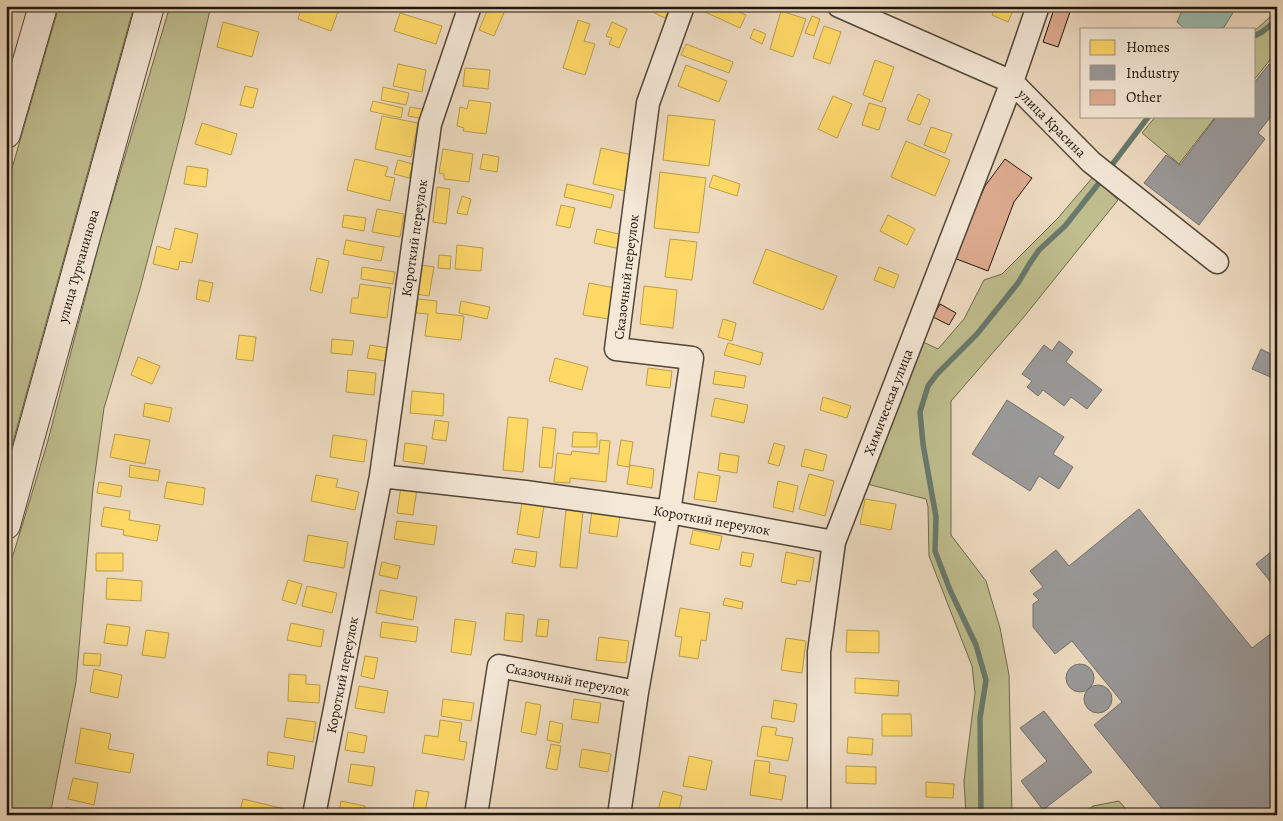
<svg xmlns="http://www.w3.org/2000/svg" width="1283" height="821" font-family="Alegreya,serif">
<style>
.green{fill:#bfbe8e;stroke:#6e6a4c}
.water{fill:#9abbaf;stroke:#68796d}
.homes{fill:#ffd966;stroke:#bb9e4b}
.industry{fill:#999;stroke:#74716e}
.lines{fill:none;stroke-linecap:round;stroke-linejoin:round}
.stream{stroke:#68796d;stroke-width:5.5}
.building{fill:#dfac90;stroke:#1d150b}
.minor-casing{stroke:#514638;stroke-width:25}
.tertiary-casing{stroke:#514638;stroke-width:30}
.minor{stroke:#f4e8d7;stroke-width:22}
.tertiary{stroke:#f4e8d7;stroke-width:28}
.labels{text-anchor:middle;stroke-width:5;stroke-linejoin:round;paint-order:stroke}
.street-label{font-size:14px;fill:#1d150b;stroke:#f4e8d7}
</style>
<rect width="100%" height="100%" fill="#eedbc1"/>
<filter id="stains"><feTurbulence type="fractalNoise" baseFrequency=".004" numOctaves="4"/><feColorMatrix values="0 0 0 0 .2 0 0 0 0 .09 0 0 0 0 .02 0 0 0 .5 -.17"/></filter>
<radialGradient id="worn" r=".72"><stop offset=".6" stop-color="#630" stop-opacity="0"/><stop offset="1" stop-color="#630" stop-opacity=".3"/></radialGradient>
<path class="green" d="M59,6H134L6,467V189Z
M170,6H211L184,120L140,289L104,408L93,488L76,682L50,815H6V578L47,444L102,233Z
M1277,11V65L1270,60L1254,80V31Z
M1156,116H1216L1179,164L1142,133Z
M1093,177L1118,200L1023,318L951,401V535L986,581L1000,628L1009,675L1012,815H966L964,781L975,693L972,666L929,556L928,507L926,499L863,483L919,340L938,349L964,319L984,280L1002,274L1058,218Z
M1119,801L1131,815H1081L1093,806Z"/>
<path class="water" d="M1184,6H1227L1234,11L1224,27L1217,29H1185L1177,22Z"/>
<path class="homes" d="M302,6H340L331,31L298,19Z
M489,6H502L506,8L494,36L479,30Z
M640,6H671L665,18Z
M708,6H732L731,9L746,15L740,28L705,12Z
M995,6H1015L1008,22L992,15Z
M781,11L806,19L793,57L770,49Z
M400,13L442,26L436,44L394,31Z
M812,16L820,19L814,36L805,33Z
M578,20L590,24L584,41L595,44L585,75L563,68Z
M223,22L259,32L252,57L217,47Z
M612,22L627,29L619,48L609,44L612,38L606,36Z
M824,26L841,32L830,64L813,58Z
M754,29L766,34L762,44L750,38Z
M686,44L733,62L729,73L681,55Z
M875,60L894,67L882,102L863,95Z
M398,64L426,70L422,92L393,86Z
M686,65L727,81L719,102L678,86Z
M465,68L490,70L488,89L463,86Z
M245,86L258,89L253,108L240,105Z
M383,87L409,93L406,105L381,100Z
M918,94L930,100L920,125L907,120Z
M833,96L852,104L837,138L818,129Z
M469,100L491,103L486,134L463,131L464,128L457,126L460,107L467,109Z
M373,101L403,108L401,118L370,111Z
M869,103L886,108L879,130L862,125Z
M410,107L427,110L425,119L408,116Z
M668,115L715,120L709,166L663,160Z
M382,116L418,123L411,157L375,149Z
M202,123L237,134L231,155L195,144Z
M931,127L952,134L945,153L924,145Z
M906,141L950,160L935,196L891,177Z
M601,148L637,156L630,192L593,184Z
M443,149L473,154L469,182L444,179V174L439,173Z
M483,154L499,157L497,172L480,169Z
M355,159L388,167L385,176L395,178L390,201L347,190Z
M398,160L413,164L409,178L394,174Z
M187,166L208,169L206,187L184,184Z
M660,172L706,178L699,233L654,228Z
M713,175L740,184L737,196L709,187Z
M567,184L614,195L611,208L564,197Z
M437,187L450,189L446,224L433,222Z
M462,196L471,199L467,215L457,213Z
M561,205L575,208L570,228L556,225Z
M377,209L404,214L400,237L372,232Z
M344,215L366,218L364,231L342,227Z
M888,215L915,229L907,245L880,231Z
M175,228L198,234L192,263L180,261L178,270L153,264L157,246L170,250Z
M597,229L623,235L620,249L594,243Z
M670,239L697,242L692,280L665,277Z
M346,240L384,247L381,261L343,254Z
M457,245L483,248L481,271L455,269Z
M766,249L837,276L823,310L753,283Z
M439,255L451,256L450,269L438,268Z
M317,258L329,261L322,293L310,290Z
M421,265L434,267L429,296L416,294Z
M362,267L395,272L393,284L361,279Z
M879,267L899,275L894,288L874,280Z
M199,280L213,283L209,302L196,299Z
M589,283L615,288L609,319L583,315Z
M360,284L391,288L387,318L350,313L352,298H358Z
M644,286L677,290L673,328L640,324Z
M418,299L437,301L436,313L464,316L461,340L425,336L428,314L416,313Z
M461,301L490,307L487,319L459,313Z
M723,319L736,323L732,341L718,337Z
M239,335L256,337L253,361L236,359Z
M332,339L354,341L352,355L331,353Z
M728,343L763,353L760,365L724,355Z
M370,345L388,348L385,361L367,358Z
M138,357L160,366L152,384L131,375Z
M555,358L588,367L582,390L549,381Z
M648,368L672,371L670,388L646,385Z
M348,370L376,373L374,395L346,392Z
M715,371L746,376L744,388L713,384Z
M412,391L444,394L443,416L410,413Z
M823,397L851,406L847,418L820,410Z
M715,398L748,405L744,423L711,416Z
M145,403L172,408L169,422L143,416Z
M508,417L528,419L523,472L503,470Z
M435,420L449,422L446,441L432,439Z
M543,427L556,429L552,468L539,467Z
M573,432L597,433V447H572Z
M115,434L150,440L145,464L110,457Z
M333,435L367,440L364,462L330,457Z
M600,440L610,441L606,482L570,478V483L554,482L557,453L571,455L572,451L599,454Z
M621,440L633,442L629,467L617,465Z
M405,443L427,446L424,464L403,461Z
M774,443L785,446L779,466L768,463Z
M805,449L827,455L823,471L801,466Z
M720,453L739,456L737,473L718,470Z
M130,465L160,470L158,481L129,477Z
M630,465L654,469L652,488L627,484Z
M698,472L720,476L716,502L694,499Z
M809,474L834,481L825,516L799,509Z
M316,475L338,479L336,487L359,492L355,510L311,501Z
M778,481L798,486L793,512L773,507Z
M99,482L122,486L120,497L97,493Z
M167,482L205,488L203,505L164,498Z
M401,486L417,489L413,515L397,513Z
M865,499L896,504L891,530L860,524Z
M522,503L544,506L539,538L517,534Z
M104,507L130,511L129,520L160,525L157,541L123,535L124,530L101,526Z
M566,510L583,512L577,568L560,567Z
M592,511L620,515L617,537L589,533Z
M397,521L437,526L434,545L394,539Z
M693,530L722,536L719,550L690,544Z
M308,535L348,542L344,568L304,561Z
M515,549L537,552L535,567L512,563Z
M742,552L754,554L751,567L740,565Z
M786,552L814,558L810,582L797,580L796,585L781,582Z
M96,553H123V571H96Z
M382,562L400,566L397,579L379,575Z
M107,578L142,581L141,601L106,599Z
M288,580L302,584L296,604L282,600Z
M307,586L337,593L332,613L302,606Z
M380,590L417,597L413,620L376,613Z
M725,598L743,602L742,609L723,605Z
M680,608L710,613L706,641L701,640L698,659L679,656L682,637L675,636Z
M506,613L524,615L522,642L504,640Z
M455,619L476,622L471,655L451,652Z
M538,619L549,620L547,637L536,636Z
M382,622L418,627L416,642L380,637Z
M291,623L324,630L321,647L287,640Z
M107,624L130,627L127,646L104,643Z
M146,630L169,633L165,658L142,655Z
M847,630L879,631V653L846,652Z
M599,637L629,641L626,663L596,660Z
M786,638L806,641L802,673L781,670Z
M84,653L101,654L100,666L83,665Z
M365,656L378,658L374,679L361,676Z
M94,669L122,675L118,698L90,692Z
M289,674L306,675V684L320,685L319,703L288,701Z
M855,678L899,681L898,696L855,693Z
M359,686L388,691L384,713L355,708Z
M443,699L474,703L471,721L441,716Z
M574,699L601,703L598,723L571,719Z
M774,700L797,704L794,722L771,718Z
M526,702L541,705L536,735L521,732Z
M882,714H911L912,736H882Z
M287,718L316,722L313,742L284,737Z
M440,720L462,723L459,741L467,742L464,760L422,753L425,735L438,737Z
M550,721L563,724L560,743L547,740Z
M762,726L777,728L775,735L793,738L788,761L757,756Z
M81,728L111,734L108,749L134,754L130,773L75,763Z
M348,732L367,736L364,753L345,750Z
M848,737L873,739L872,755L847,753Z
M551,744L561,746L557,770L546,768Z
M582,749L611,754L608,772L579,767Z
M268,752L295,756L293,769L267,765Z
M689,756L712,761L706,790L683,786Z
M755,760L770,762L769,773L786,776L782,800L750,795Z
M351,764L375,767L372,786L348,782Z
M846,766L876,767V784L846,783Z
M73,778L98,783L94,805L68,799Z
M926,782L954,784L953,798L926,797Z
M416,790L429,792L425,811L413,809Z
M663,791L682,796L678,815H657Z
M243,799L297,812V815H239Z
M341,801L365,806L363,815H350L339,812Z
M66,807L95,815H64Z"/>
<path class="industry" d="M1269,64L1277,69V109L1258,133L1265,139L1199,225L1144,183L1166,155L1180,165L1217,116H1254V83Z
M1059,341L1073,352L1066,362L1102,390L1087,409L1071,397L1064,406L1043,390L1038,396L1027,387L1032,381L1022,374L1044,345L1052,351Z
M1261,349L1277,357V380L1252,369Z
M1007,400L1064,437L1053,454L1073,467L1059,489L1039,476L1030,491L972,454Z
M1139,509L1252,648L1273,632L1277,637V810L1271,815H1167L1094,725L1122,702L1072,641L1055,654L1033,627V604L1039,600L1033,594L1043,587L1030,571L1056,550L1069,566Z
M1277,547V590L1256,564Z
M1066 678a14 14 0 1 1 28 0a14 14 0 1 1-28 0Z
M1084 699a14 14 0 1 1 28 0a14 14 0 1 1-28 0Z
M1044,711L1092,772L1043,810L1021,781L1047,761L1020,728Z"/>
<g class="lines">
<path class="stream" d="M1254,36L1262,32L1277,20
M1108,170L1149,116
M981,815L980,718L986,680L976,645L950,590L935,551L936,517L923,444L920,412L928,386L937,374L977,334L1018,283L1030,263L1039,250L1065,226L1103,178"/>
</g>
<path class="building" d="M1055,6H1072L1058,47L1043,42Z
M1005,159L1032,178L1014,202L988,271L954,258L985,186Z
M940,304L956,313L949,325L933,317Z"/>
<g class="lines">
<g class="minor-casing">
<path id="minor" d="M839,6L1012,82L1091,162L1217,262
M381,476L525,492L669,512L834,542
M314,815L381,476L430,124L470,6
M476,815L499,666L637,692
M619,815L637,692L669,512L692,358L616,349L648,103L683,6
M819,815V652L834,542L1012,82L1038,6"/>
</g>
<g class="tertiary-casing">
<path id="tertiary" d="M6,134L43,6
M6,525L150,6"/>
</g>
<use href="#minor" class="minor"/>
<use href="#tertiary" class="tertiary"/>
</g>
<g class="labels">
<g class="street-label">
<text transform="translate(1052 123) rotate(45)" y="5">улица Красина</text>
<text transform="translate(414 238) rotate(-82)" y="5">Короткий переулок</text>
<text transform="translate(78 266) rotate(-74)" y="5">улица Турчанинова</text>
<text transform="translate(626 277) rotate(-83)" y="5">Сказочный переулок</text>
<text transform="translate(888 402) rotate(-69)" y="5">Химическая улица</text>
<text transform="translate(712 520) rotate(10)" y="5">Короткий переулок</text>
<text transform="translate(342 675) rotate(-79)" y="5">Короткий переулок</text>
<text transform="translate(568 679) rotate(11)" y="5">Сказочный переулок</text>
</g>
</g>
<rect width="1283" height="821" fill="none" stroke="#eedbc1" stroke-width="25"/>
<rect x="8" y="8" width="1268" height="806" fill="none" stroke="#1d150b" stroke-width="2.5"/>
<rect x="12" y="12" width="1258" height="796" fill="none" stroke="#1d150b"/>
<rect x="1080" y="28" width="175" height="90" fill="#f4e8d7" stroke="#9e9485"/>
<rect x="1090" y="40" width="25" height="15" fill="#ffd966" stroke="#9e9485"/>
<text x="1126" y="52" font-size="15" fill="#1d150b">Homes</text>
<rect x="1090" y="65" width="25" height="15" fill="#999999" stroke="#9e9485"/>
<text x="1126" y="78" font-size="15" fill="#1d150b">Industry</text>
<rect x="1090" y="90" width="25" height="15" fill="#dfac90" stroke="#9e9485"/>
<text x="1126" y="102" font-size="15" fill="#1d150b">Other</text>
<rect width="100%" height="100%" filter="url(#stains)"/>
<rect width="100%" height="100%" fill="url(#worn)"/>
</svg>
